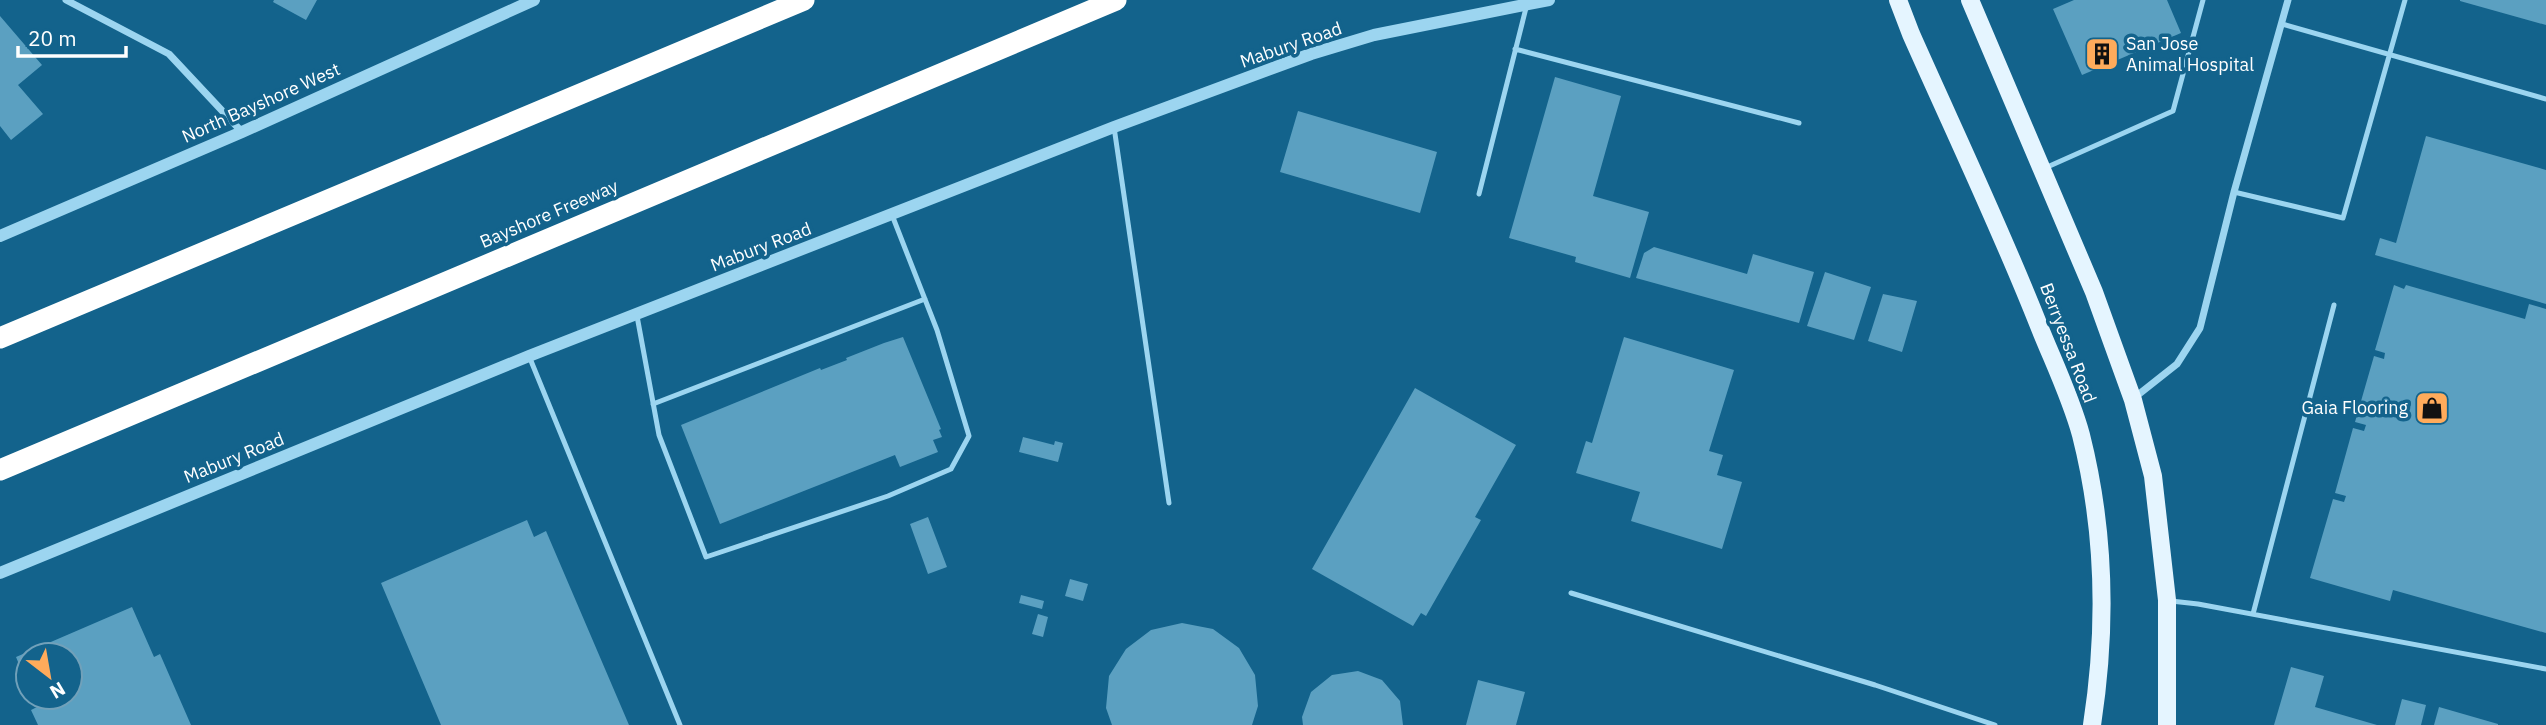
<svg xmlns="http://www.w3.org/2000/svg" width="2546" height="725" font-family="'IBM Plex Sans',sans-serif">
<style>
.building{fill:#5ba0c1}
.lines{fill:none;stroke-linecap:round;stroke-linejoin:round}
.service{stroke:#9cd5f0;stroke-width:5}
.minor{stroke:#9cd5f0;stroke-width:7}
.tertiary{stroke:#9cd5f0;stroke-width:12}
.primary{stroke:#e5f5ff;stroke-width:18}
.motorway{stroke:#fff;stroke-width:21}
.labels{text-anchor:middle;stroke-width:7;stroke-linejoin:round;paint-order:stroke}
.poi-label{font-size:18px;fill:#fff;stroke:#13638c;text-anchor:start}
.street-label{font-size:18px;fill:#fff;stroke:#13638c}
</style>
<rect width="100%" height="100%" fill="#13638c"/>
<path class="building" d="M274,0H317L306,20L273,2Z
M2074,0H2167L2181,33L2082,75L2053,9Z
M2460,0H2546V25L2460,1Z
M0,16L42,65L18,85L43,114L11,140L0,126Z
M1555,77L1621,96L1593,196L1649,212L1630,278L1575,262L1576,257L1509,238Z
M1298,111L1437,152L1420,213L1280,172Z
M2426,136L2546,170V304L2375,255L2380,238L2396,243Z
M1654,247L1747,274L1753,254L1814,272L1799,323L1636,278L1644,253Z
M1825,272L1871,287L1854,340L1807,326Z
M2394,285L2404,289L2406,285L2525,319L2529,304L2546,309V633L2393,590L2390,601L2310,578L2333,499L2344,502L2346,496L2335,493L2353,428L2364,431L2366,425L2355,422L2374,356L2384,359L2385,353L2375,350Z
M1883,294L1917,301L1902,352L1868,341Z
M903,337L941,429L939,430L942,437L933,440L938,452L900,467L895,455L720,524L681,425L820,368L821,370L847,360L846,358L884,343Z
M1624,337L1734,370L1709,451L1723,455L1717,475L1742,482L1722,549L1631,521L1640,492L1576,473L1586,441L1592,443Z
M1415,388L1516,445L1475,517L1481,520L1426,616L1421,613L1413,626L1312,569Z
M1023,437L1054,445L1055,441L1063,443L1058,462L1019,452Z
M928,517L947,567L928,574L910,524Z
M527,520L534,537L546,531L629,725H441L381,583Z
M1070,579L1088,584L1083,601L1065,596Z
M1021,595L1044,601L1042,609L1019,603Z
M132,607L154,657L160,654L191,725H38L31,710L37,707L33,697H70V655H28V686L16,657Z
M1038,614L1048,617L1043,637L1032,634Z
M1182,623L1213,629L1239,648L1255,675L1258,706L1252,725H1112L1106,708L1109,676L1126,649L1151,630Z
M2291,667L2324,676L2315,707L2377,725H2274Z
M1358,671L1382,680L1400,701L1403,725H1303L1302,717L1311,692L1332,675Z
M1478,680L1525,692L1516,725H1466Z
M2402,699L2426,705L2421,725H2395Z
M2439,707L2498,724V725H2434Z"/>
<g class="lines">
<path class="service" d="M2282,24L2546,99
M1515,49L1799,123
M1114,127L1169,503
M2045,168L2173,111L2203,0
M2234,192L2343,218L2405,0
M1479,194L1527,4
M637,316L659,435L706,557L888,496L951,469L969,436L937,330L892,215
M529,356L680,725
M653,404L925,299
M1571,593L1875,685L1995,725
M2171,601L2198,604L2546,669
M2253,614L2334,305"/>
<path class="minor" d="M66,0L169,54L242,132
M2134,398L2177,364L2200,328L2234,192L2288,0"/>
<path class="tertiary" d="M0,236L242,132L534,0
M0,573L529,356L1114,127L1311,54L1374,35L1549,0"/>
<path class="primary" d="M1898,0L1911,34C1954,131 2000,227 2039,326C2053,361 2071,398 2081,435C2105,530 2107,628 2092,725
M1970,0L2094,292L2133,400L2153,476L2167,600V725"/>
<path class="motorway" d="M0,338L804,0
M0,470L1116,0"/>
</g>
<defs>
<g id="building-square" transform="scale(1.75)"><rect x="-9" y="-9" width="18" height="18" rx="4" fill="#ffab5b" stroke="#13638c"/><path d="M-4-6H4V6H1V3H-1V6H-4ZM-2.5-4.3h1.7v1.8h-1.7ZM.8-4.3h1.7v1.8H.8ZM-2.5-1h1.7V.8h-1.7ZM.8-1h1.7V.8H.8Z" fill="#111"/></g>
<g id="shop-square" transform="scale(1.75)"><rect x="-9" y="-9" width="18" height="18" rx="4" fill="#ffab5b" stroke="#13638c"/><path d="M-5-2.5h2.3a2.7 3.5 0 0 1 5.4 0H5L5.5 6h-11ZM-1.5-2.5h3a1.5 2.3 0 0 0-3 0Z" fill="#111"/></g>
</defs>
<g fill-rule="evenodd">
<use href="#building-square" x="2102" y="54"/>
<use href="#shop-square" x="2432" y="408"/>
</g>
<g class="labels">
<g class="poi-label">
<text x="2126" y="50">San Jose<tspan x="2126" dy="21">Animal Hospital</tspan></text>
<text x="2408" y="414" text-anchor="end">Gaia Flooring</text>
</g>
<g class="street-label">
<text transform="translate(1291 45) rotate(-19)" y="6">Mabury Road</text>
<text transform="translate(261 103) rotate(-24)" y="6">North Bayshore West</text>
<text transform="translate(549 214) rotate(-23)" y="6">Bayshore Freeway</text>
<text transform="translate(761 247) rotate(-21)" y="6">Mabury Road</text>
<text transform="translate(2068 343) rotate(69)" y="6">Berryessa Road</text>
<text transform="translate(234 458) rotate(-22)" y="6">Mabury Road</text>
</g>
</g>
<g transform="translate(49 676) rotate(149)"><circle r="33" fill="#13638c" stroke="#71a1ba" stroke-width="2"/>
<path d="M0-5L12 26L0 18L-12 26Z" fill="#ffab5b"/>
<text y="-10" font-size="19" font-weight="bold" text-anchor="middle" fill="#ffffff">N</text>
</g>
<path d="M18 46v10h108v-10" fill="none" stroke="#ffffff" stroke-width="3.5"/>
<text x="28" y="46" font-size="21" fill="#ffffff" stroke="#13638c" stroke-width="5" paint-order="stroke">20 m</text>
</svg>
